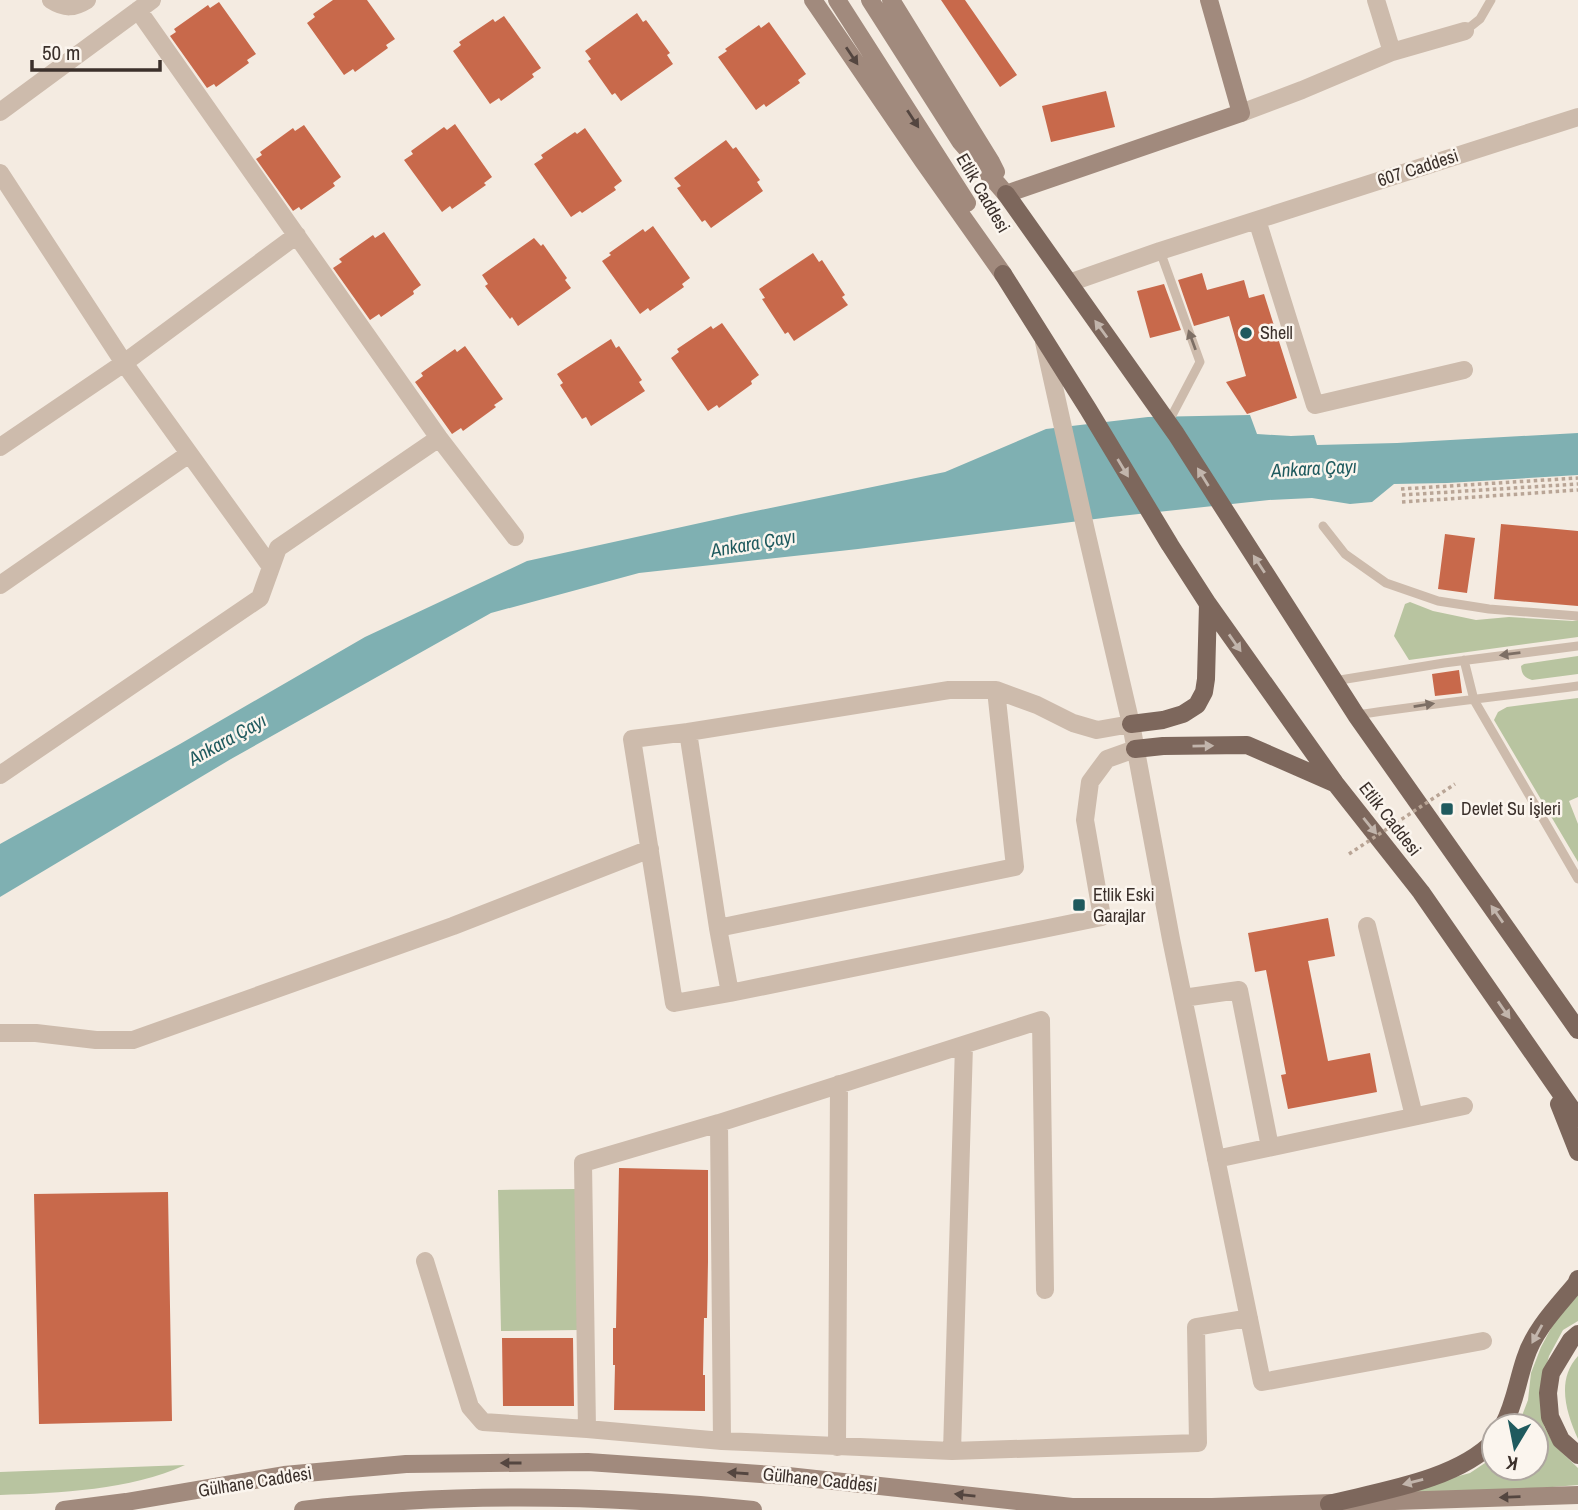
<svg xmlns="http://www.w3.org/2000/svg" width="1578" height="1510" font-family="'Archivo Narrow',sans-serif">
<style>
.green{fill:#b8c4a0}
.water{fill:#7fb0b2}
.building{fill:#c8694b}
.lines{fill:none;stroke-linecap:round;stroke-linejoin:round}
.path{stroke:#b9a596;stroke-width:3.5;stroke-dasharray:3.5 3.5;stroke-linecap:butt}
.lane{stroke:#cdbbac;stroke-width:9}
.street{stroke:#cdbbac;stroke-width:18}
.secondary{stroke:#a18a7d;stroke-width:18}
.primary{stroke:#7d675c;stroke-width:18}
.path-bridge{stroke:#b9a596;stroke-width:3.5;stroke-dasharray:3.5 3.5;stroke-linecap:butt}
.oneway{fill:#544640}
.oneway2{fill:#c2b5ac}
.oneway3{fill:#7d6f65}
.poi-dot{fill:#1f5a5e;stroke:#fbf5ee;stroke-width:2.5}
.labels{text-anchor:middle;stroke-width:5;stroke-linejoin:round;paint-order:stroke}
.street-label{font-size:18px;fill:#3b302b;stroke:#fbf5ee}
.poi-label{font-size:18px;fill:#3b302b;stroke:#fbf5ee;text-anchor:start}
.water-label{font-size:19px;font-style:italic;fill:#1f5a5e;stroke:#fbf5ee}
</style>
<rect width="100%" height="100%" fill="#f4ebe1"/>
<path class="green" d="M1410,602L1433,611L1476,620L1509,617L1573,621L1578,620V637L1409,660L1394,636L1405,604Z
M1578,656V674L1532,680C1524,677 1522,675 1521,666L1524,664Z
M1578,698V797L1569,801L1578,824V862L1494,720L1498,712L1507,707Z
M576,1189L579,1330L501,1331L498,1190Z
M1578,1292V1321L1563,1330L1549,1356L1543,1379L1541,1405L1544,1426L1554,1445L1578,1468V1485L1501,1491L1399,1492L1470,1473L1494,1457V1468H1536V1426H1518L1528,1400L1531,1373L1541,1347L1556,1319Z
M1578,1356V1439C1566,1412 1556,1380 1578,1356Z
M185,1465C130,1490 60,1493 0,1495V1472Z"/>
<path class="water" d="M1250,415L1257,434L1291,436L1314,435L1317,445L1397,443L1578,433V475L1447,483L1394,484L1372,502L1350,504L1312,498L1269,500L1111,517L858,549L639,573L491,613L231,759L0,897V844L180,744L365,637L527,561L741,514L945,472L1046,429L1148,417Z"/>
<path class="building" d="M333,0H367L395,39L386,45L388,48L355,72L353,69L344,75L307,23L315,17L313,14Z
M941,0H965L1017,75L1000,87Z
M219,2L256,54L247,60L249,63L216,87L214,84L207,88L170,36L176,32L174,29L208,5L210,8Z
M637,13L643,22L646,20L670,53L667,55L673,64L621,101L615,93L612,95L588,61L591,59L585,51Z
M504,16L541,68L532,74L534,77L501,101L499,98L490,104L453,51L461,45L459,42L493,19L495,22Z
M769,22L806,74L798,80L800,83L766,107L764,104L756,110L718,57L727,51L725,49L759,25L761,28Z
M1106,91L1115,127L1051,142L1042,106Z
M455,124L492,177L484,183L486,185L452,209L450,206L442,212L404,160L413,154L411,151L444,127L447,130Z
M304,125L341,177L333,183L335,186L301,210L299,207L293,211L256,159L262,155L260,152L293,128L295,131Z
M585,128L622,181L614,187L616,190L582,213L580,211L571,217L534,164L543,158L541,155L575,132L577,134Z
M726,140L733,149L736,147L760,180L757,182L763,191L711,228L705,220L702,222L677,188L681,186L674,178Z
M653,226L690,278L682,284L684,287L650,311L648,308L640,314L602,261L611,255L609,253L643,229L645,232Z
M384,232L421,285L413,291L414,294L381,317L379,314L370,320L333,268L342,262L339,259L373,235L375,238Z
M534,238L541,246L543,244L567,278L565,280L571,288L518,326L512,317L510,319L485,286L488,284L482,275Z
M813,253L819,262L822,260L845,295L842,297L848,305L794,341L788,332L785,334L762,299L765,298L759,289Z
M1202,273L1207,290L1244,280L1249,298L1264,294L1297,398L1247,414L1226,382L1246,376L1229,316L1194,326L1178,280Z
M1164,284L1181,330L1150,338L1137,291Z
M722,323L759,375L751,381L752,384L719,408L717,405L708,411L671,358L679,352L677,349L711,326L713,329Z
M611,339L616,348L619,346L642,380L639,382L645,391L591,426L586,417L582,419L560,385L563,383L557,374Z
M465,346L503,399L494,405L496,407L463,431L461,428L452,434L415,382L423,376L421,373L455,349L457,352Z
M1501,524L1578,531V606L1494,599Z
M1445,534L1475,538L1467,593L1438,589Z
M1459,670L1462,693L1435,696L1432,674Z
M1328,918L1335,956L1308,961L1328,1061L1370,1053L1377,1092L1288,1109L1281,1075L1286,1074L1266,970L1255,972L1248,933Z
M619,1168L708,1170V1262L707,1318H704L703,1375H705V1411L614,1410L615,1365H613V1328H616Z
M168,1192L172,1421L39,1424L34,1194Z
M502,1338H573L574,1406H503Z"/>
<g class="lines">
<path class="path" d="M1401,489L1578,478
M1402,495L1578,484
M1402,502L1578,490"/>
<path class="lane" d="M1465,31L1480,19L1491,0
M1160,251L1200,362L1168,423
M1323,526L1345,554L1386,583L1438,601L1489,609L1578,616
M1464,660L1474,700L1578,879
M1334,681L1444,663L1578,646
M1356,715C1430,704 1504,696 1578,686"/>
<path class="street" d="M51,0C65,9 74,8 87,0
M1376,0L1392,52
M138,10L439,438L515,537
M0,112L152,0
M1241,113L1302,90L1392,52L1465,31
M0,173L124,363L271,567
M1257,220L1315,405L1464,370
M1069,283L1160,251L1578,117
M1044,342L1086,531L1131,724L1171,939L1262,1382L1483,1341
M0,447L124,363L297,235
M0,585L189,454
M688,732L632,739L674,1003L730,993L1102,917L1085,820L1090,782L1107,759L1135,749
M0,775L260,598L278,548L439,438
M1367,926L1414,1116
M718,928L1015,867L996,690
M730,993L718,928L688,732L949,690H996L1037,705L1073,723L1097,730L1131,724
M1183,998L1239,990L1270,1147
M0,1033H36L96,1040H133L453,926L650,849
M719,1123L722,1441
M1216,1159L1464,1106
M425,1261L470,1407L483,1422L587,1429L722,1441L952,1451L1198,1443L1196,1327L1249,1318
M587,1429L583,1163L719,1123L1041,1020L1045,1290
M837,1447L839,1084
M952,1451L964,1045"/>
<path class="secondary" d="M813,0L923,161L1003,274
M837,0L967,203
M870,0L960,141L1006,194
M891,0L991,162L996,172
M1006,194L1241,113L1209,0
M64,1510L126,1502L284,1475L406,1464L588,1462L788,1476L1072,1507H1212L1578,1495
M303,1510C336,1505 369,1504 403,1501C519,1494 637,1498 753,1510"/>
<path class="primary" d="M1006,194L1176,434L1356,715L1578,1030
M1003,274L1088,409L1170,545L1208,604L1335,783L1421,892L1578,1118
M1131,724L1163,720L1183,714L1197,705L1204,692L1206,679L1208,604
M1135,749L1163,746L1247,745L1334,783
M1559,1104L1578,1152
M1578,1334L1571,1340L1551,1373L1548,1393L1550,1417L1561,1440L1578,1455
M1503,1426C1515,1403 1517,1383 1525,1359C1534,1330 1557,1307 1576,1284L1578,1279
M1329,1504C1380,1491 1457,1480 1494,1441"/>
<path class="path-bridge" d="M1349,854L1455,784"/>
</g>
<defs><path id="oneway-solid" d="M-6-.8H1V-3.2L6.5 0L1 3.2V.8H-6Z" transform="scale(1.75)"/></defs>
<g class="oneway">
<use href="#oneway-solid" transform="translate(852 56) rotate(56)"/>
<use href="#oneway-solid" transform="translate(913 119) rotate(57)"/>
<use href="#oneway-solid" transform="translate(511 1463) rotate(180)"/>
<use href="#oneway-solid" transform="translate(738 1473) rotate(-176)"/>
<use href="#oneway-solid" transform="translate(965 1495) rotate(-174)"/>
<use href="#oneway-solid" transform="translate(1510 1497) rotate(178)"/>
</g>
<g class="oneway2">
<use href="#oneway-solid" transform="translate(1101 329) rotate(-126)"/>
<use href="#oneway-solid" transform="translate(1123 468) rotate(59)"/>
<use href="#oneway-solid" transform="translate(1203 477) rotate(-122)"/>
<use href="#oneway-solid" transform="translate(1259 564) rotate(-123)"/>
<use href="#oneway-solid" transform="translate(1235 643) rotate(55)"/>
<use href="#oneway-solid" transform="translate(1203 746) rotate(-1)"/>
<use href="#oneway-solid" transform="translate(1370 826) rotate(51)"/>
<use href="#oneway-solid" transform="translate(1497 914) rotate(-125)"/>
<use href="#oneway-solid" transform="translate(1504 1010) rotate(55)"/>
<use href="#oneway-solid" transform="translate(1537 1334) rotate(119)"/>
<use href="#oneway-solid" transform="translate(1413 1482) rotate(166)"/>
</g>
<g class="oneway3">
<use href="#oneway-solid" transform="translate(1192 340) rotate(-110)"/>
<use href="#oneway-solid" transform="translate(1510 654) rotate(173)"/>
<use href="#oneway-solid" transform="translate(1424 705) rotate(-9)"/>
</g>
<g class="poi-dot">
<circle cx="1246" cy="333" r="7"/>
<rect x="1440" y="802" width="14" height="14" rx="3.5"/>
<rect x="1072" y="898" width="14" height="14" rx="3.5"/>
</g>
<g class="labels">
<g class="street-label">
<text transform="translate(1418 168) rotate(-18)" y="6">607 Caddesi</text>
<text transform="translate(983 193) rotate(60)" y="6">Etlik Caddesi</text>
<text transform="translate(1390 819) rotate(52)" y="6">Etlik Caddesi</text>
<text transform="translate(820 1480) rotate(6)" y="6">Gülhane Caddesi</text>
<text transform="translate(255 1482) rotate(-9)" y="6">Gülhane Caddesi</text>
</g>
<g class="poi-label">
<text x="1260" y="339">Shell</text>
<text x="1461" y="815">Devlet Su İşleri</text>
<text x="1093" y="901">Etlik Eski<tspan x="1093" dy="21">Garajlar</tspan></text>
</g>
<g class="water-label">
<text transform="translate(1314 468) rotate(-3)" y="7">Ankara Çayı</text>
<text transform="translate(753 543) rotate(-10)" y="7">Ankara Çayı</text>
<text transform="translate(227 739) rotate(-29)" y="7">Ankara Çayı</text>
</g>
</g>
<g transform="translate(1515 1447) rotate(190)"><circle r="33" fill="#fbf5ee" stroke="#aea6a0" stroke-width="2"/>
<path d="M0-5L12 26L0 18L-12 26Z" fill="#1f5a5e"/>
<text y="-10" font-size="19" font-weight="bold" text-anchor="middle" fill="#3b302b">K</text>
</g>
<path d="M32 60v10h128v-10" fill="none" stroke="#3b302b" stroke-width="3.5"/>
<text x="42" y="60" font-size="21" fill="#3b302b" stroke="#fbf5ee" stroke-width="5" paint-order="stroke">50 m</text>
</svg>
